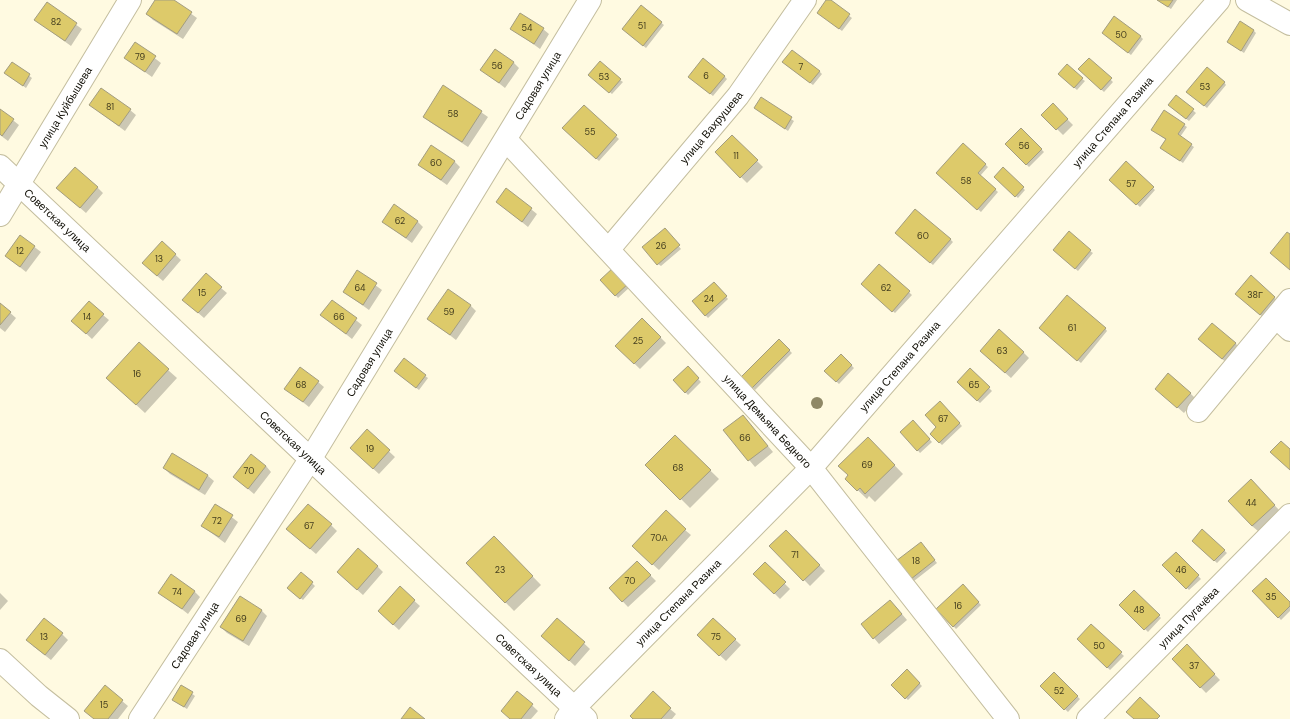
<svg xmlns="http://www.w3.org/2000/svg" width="1290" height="719" font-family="'DM Sans',sans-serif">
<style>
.shadow{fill:#0003}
.building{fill:#ddca6a;stroke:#a39d80}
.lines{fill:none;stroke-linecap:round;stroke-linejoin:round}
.minor-casing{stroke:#c4be9f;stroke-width:24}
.minor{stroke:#fff;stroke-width:22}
.tree{fill:#8f8866}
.labels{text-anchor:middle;stroke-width:3;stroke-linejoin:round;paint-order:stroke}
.number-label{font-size:9px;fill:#423c1e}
.street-label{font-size:11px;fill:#0f0d04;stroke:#fff}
</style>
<rect width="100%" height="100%" fill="#fffae1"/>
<path class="shadow" d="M156,0H172L197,18L183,39L153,20L147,14Z
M827,0L852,18L842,31L821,15Z
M1157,0H1177L1171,9Z
M47,4L82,29L71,46L35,20Z
M641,7L664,25L646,48L626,32Z
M511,28L543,29L549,34L540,49Z
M1254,31L1256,33L1244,53L1228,42Z
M1103,33L1140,36L1143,39L1131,55Z
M135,43L161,63L152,77L125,58Z
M1089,59L1113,82L1104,92L1080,69Z
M513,62L519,68L505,88L482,70Z
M12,63L32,78L26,88L5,73Z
M786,65L819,71L822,74L813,85Z
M724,76L727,79L713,96L692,79Z
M592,77L620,80L623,82L612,94Z
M1062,77L1082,79L1085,81L1077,90Z
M1224,82L1226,85L1207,108L1190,94Z
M444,86L488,117L468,147L430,122L424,117Z
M1176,96L1196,113L1189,121L1172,108Z
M761,99L794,121L788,131L755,108Z
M90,105L130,110L136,115L125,131Z
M1053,105L1073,125L1063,135L1043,115Z
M584,106L619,139L599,161L563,128Z
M0,110L19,125L8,141L0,135Z
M1184,125L1187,127L1180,137L1194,147L1183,163L1164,150L1166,140L1155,132Z
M1021,129L1044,152L1029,167L1006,144Z
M732,136L763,167L747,183L716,152Z
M963,144L988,167L980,176L998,192L981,212L940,175Z
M454,161L460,167L447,185L419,165Z
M1126,163L1155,190L1140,207L1110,180Z
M1003,169L1025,190L1018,198L995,177Z
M97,187L103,193L86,213L63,193Z
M506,189L537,214L528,227L497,202Z
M417,221L423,227L412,243L383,222Z
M667,232L681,249L661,266L658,264Z
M20,236L41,252L26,272L6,256Z
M899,236L950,239L953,242L933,265Z
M162,242L181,260L163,281L149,269Z
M1090,251L1093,253L1078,271L1057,252Z
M880,265L912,295L895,313L863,284Z
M357,272L382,290L369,310L344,292Z
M1251,277L1280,303L1266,320L1242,299Z
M602,280L631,286L618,298Z
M714,283L728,299L708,318L693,302Z
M221,288L227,293L204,318L189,305Z
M332,301L362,325L352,339L322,315Z
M0,304L16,318L5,332L0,328Z
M470,305L476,311L456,340L429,319Z
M103,315L109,320L92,339L78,326Z
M642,319L666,343L640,369L616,346Z
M1105,328L1107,331L1081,363L1043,331Z
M779,340L792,353L755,390L742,377Z
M1235,343L1241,349L1228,364L1205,345Z
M1023,352L1029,358L1011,378L987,357Z
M841,355L854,368L839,384L825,371Z
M688,368L701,382L688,395L674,380Z
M970,369L992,391L980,403L958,382Z
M168,370L177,378L145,413L107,378Z
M398,374L425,376L428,378L419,390Z
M318,382L324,387L309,407L285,388Z
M1190,393L1196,399L1184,413L1162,394Z
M940,403L962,426L942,445L931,434L938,427Z
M748,422L773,452L755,467L725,431Z
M913,422L932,442L920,453L902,432Z
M367,431L395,457L379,474L357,454Z
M675,436L719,479L690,508L647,465Z
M868,438L903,474L875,502L869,496L867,499L846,479Z
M172,454L208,476L214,481L205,495L170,474L164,468Z
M266,466L271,472L254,494L234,477Z
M1256,486L1280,511L1258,531L1252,526Z
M216,505L238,522L225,543L202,526Z
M331,525L337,531L316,554L293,534Z
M685,530L691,535L659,570L639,552Z
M1202,530L1227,553L1217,563L1193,541Z
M786,531L825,571L810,586L771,546Z
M494,537L541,585L514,611L467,563Z
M923,546L937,563L914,581L898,562Z
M1176,553L1201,579L1189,590L1164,565Z
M637,562L656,581L628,607L610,588Z
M765,564L790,589L780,599L755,574Z
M377,566L383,572L363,595L344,578Z
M301,573L315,586L303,600L291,591Z
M963,586L981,605L956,629L938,609Z
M400,588L420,606L399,630L385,617Z
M194,591L200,597L188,614L160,592Z
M1134,591L1161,618L1148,632L1121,605Z
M1254,591L1290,604V611L1281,620Z
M0,593L8,601L0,610Z
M240,597L262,611L267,616L249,646L227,633L221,627Z
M896,607L907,620L879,644L874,638Z
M558,619L590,649L575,666L548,641Z
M713,619L741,645L726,661L698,635Z
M1091,625L1124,656L1110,670L1078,639Z
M62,634L68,640L51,660L33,646Z
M1187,646L1220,680L1206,693L1173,659Z
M907,671L922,686L908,700L893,685Z
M1054,674L1080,699L1068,712L1041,686Z
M182,686L195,696L187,709L176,702Z
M518,692L538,711L531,719H511Z
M122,701L128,706L118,719H94Z
M670,709L676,714L672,719H635Z"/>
<path class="building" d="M155,0H174L192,12L177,34L146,14Z
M826,0H831L850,14L839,29L817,13Z
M1157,0H1173L1168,7Z
M47,2L77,23L65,41L34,20Z
M641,5L662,22L643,46L622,29Z
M520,13L544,28L534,44L510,29Z
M1114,16L1141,36L1128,53L1102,33Z
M1240,21L1254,30L1241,51L1227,42Z
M135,42L156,56L145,72L124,58Z
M495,49L514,62L499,83L480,70Z
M792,50L820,71L810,83L782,62Z
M703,58L725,76L710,94L688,77Z
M1089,58L1112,78L1101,90L1078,69Z
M600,61L621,79L609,93L588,75Z
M12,62L30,74L23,86L4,73Z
M1067,64L1083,78L1074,88L1058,74Z
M1207,67L1225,82L1204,106L1186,92Z
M443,85L482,111L462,142L423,117Z
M101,88L131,109L119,126L89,105Z
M1176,95L1194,109L1186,119L1168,105Z
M761,97L792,117L785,129L754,108Z
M1053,103L1068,119L1056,130L1041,115Z
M584,105L617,135L596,159L562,128Z
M0,109L14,119L2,136L0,134Z
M1164,110L1185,124L1178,134L1192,144L1180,161L1160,148L1166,139L1151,130Z
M1021,128L1042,149L1026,165L1005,144Z
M732,135L758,160L740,178L715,152Z
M963,143L986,164L978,173L996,189L977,210L936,173Z
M431,145L455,161L441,180L418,165Z
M1126,161L1154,187L1136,205L1109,180Z
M75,167L98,187L80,208L56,188Z
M1003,167L1024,187L1015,197L994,177Z
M506,188L532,208L522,222L496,202Z
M394,204L418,221L406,238L382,222Z
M915,209L951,239L930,263L895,233Z
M665,228L680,245L657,265L642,247Z
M1069,231L1091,250L1075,269L1053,250Z
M1287,232L1290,234V270L1270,253Z
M20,235L35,246L20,267L5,256Z
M162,241L176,254L157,276L142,263Z
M879,264L910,291L892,312L861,284Z
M614,267L629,283L615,296L600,280Z
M357,270L377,283L363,305L343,292Z
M206,273L222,287L198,313L182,300Z
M1251,275L1275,297L1260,315L1235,294Z
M714,282L727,296L705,316L692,301Z
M448,289L471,305L450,335L427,319Z
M1067,295L1106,328L1077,361L1039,328Z
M332,300L357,318L346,334L320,315Z
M89,301L104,314L86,334L71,321Z
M0,303L11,312L0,325Z
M642,318L661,337L634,364L615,346Z
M1212,323L1236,343L1222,359L1198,339Z
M999,329L1024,352L1005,373L980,351Z
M779,339L790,350L752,388L741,377Z
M139,342L169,369L136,405L106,378Z
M841,354L852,365L836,382L824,371Z
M404,358L426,375L416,388L394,371Z
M688,366L699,378L685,393L673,380Z
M300,367L319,381L303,402L284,389Z
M970,368L990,387L977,401L957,382Z
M1168,373L1191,393L1177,408L1155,389Z
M940,401L960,423L939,443L930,434L936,427L925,415Z
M743,415L768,446L748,461L723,430Z
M913,420L930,439L917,451L900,432Z
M367,429L390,450L373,469L350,448Z
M675,435L711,470L680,500L645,465Z
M868,437L895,465L865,494L860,488L857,491L845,479L848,475L838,466Z
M1281,441L1290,449V470L1270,452Z
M172,453L208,475L199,490L163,468Z
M251,454L266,466L248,489L233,477Z
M1251,479L1275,505L1252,526L1228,501Z
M215,504L233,515L219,537L201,526Z
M308,504L332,524L310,549L286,529Z
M666,510L686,529L652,565L632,546Z
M1202,529L1225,550L1214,561L1192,541Z
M786,530L820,565L803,581L769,546Z
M494,536L533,576L505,603L466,563Z
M921,542L935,560L911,579L896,561Z
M358,548L378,566L357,590L337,572Z
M1176,552L1199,575L1186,589L1162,565Z
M637,561L651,575L622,602L609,588Z
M765,562L786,582L774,594L753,574Z
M301,572L313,582L300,599L287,588Z
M171,574L195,591L182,609L158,593Z
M1266,578L1290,602V606L1278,618L1252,591Z
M963,584L979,602L953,627L936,609Z
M400,586L415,600L393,625L378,611Z
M1134,590L1160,615L1144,630L1119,605Z
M240,596L262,610L243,641L220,627Z
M890,600L902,614L873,639L861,624Z
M44,618L63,633L45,655L26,640Z
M557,618L585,642L569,661L541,636Z
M713,618L736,639L719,656L697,635Z
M1091,624L1122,652L1107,668L1077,639Z
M1187,644L1215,674L1200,688L1172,659Z
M907,669L920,683L905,699L891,685Z
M1054,672L1078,696L1064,710L1040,686Z
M105,685L123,700L108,719H94L84,711Z
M181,685L193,692L184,707L172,700Z
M517,691L533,704L521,719H510L501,711Z
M653,691L671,708L661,719H633L630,716Z
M1140,697L1160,716L1157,719H1134L1126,712Z
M410,707L425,719H401Z"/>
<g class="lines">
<g class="minor-casing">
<g id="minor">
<path d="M1247,0L1290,24"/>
<path id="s1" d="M506,140L811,468L1008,719"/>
<path id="s2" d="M0,166L586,719"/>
<path id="s3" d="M0,215L130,0"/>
<path id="s4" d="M609,249L738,96L805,0"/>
<path d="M1277,318L1290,330"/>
<path d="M1198,411L1290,300"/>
<path d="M0,660L39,696L68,719"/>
<path id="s5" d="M140,719L311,458L590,0"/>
<path id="s6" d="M566,719L574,708L811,468L1219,0"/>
<path id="s7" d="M1088,719L1290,515"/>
</g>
</g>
<use href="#minor" class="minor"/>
</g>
<circle class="tree" cx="817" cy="403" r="6"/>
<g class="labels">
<g class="number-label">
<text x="56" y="25">82</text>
<text x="642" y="29">51</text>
<text x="527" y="31">54</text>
<text x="1121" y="38">50</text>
<text x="140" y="60">79</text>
<text x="497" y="69">56</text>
<text x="801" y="70">7</text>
<text x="706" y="79">6</text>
<text x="604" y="80">53</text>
<text x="1205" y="90">53</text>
<text x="110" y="110">81</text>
<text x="453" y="117">58</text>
<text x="590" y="135">55</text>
<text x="1024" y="149">56</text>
<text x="736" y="159">11</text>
<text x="436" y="166">60</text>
<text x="966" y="184">58</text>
<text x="1131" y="187">57</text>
<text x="400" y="224">62</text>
<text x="923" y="239">60</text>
<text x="661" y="249">26</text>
<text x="20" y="254">12</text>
<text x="159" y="262">13</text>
<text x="360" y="291">64</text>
<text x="886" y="291">62</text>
<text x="202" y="296">15</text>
<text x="1255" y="298">38Г</text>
<text x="709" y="302">24</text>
<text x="449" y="315">59</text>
<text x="87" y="320">14</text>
<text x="339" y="320">66</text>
<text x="1072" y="331">61</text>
<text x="638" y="344">25</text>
<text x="1002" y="354">63</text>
<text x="137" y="377">16</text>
<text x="301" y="388">68</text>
<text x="974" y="388">65</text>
<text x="943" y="422">67</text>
<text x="745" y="441">66</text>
<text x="370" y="452">19</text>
<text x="867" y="468">69</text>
<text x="678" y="471">68</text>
<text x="249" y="474">70</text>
<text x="1251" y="506">44</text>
<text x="217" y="524">72</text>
<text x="309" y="529">67</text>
<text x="659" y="541">70А</text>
<text x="795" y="558">71</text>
<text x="916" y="564">18</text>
<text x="500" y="573">23</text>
<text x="1181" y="573">46</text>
<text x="630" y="584">70</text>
<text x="177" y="595">74</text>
<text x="1271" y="600">35</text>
<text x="958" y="609">16</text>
<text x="1139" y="613">48</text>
<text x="241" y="622">69</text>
<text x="44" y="640">13</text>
<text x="716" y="640">75</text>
<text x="1099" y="649">50</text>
<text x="1194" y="669">37</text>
<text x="1059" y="694">52</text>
<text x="104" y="708">15</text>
</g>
<g class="street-label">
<text dy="4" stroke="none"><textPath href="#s5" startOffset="748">Садовая улица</textPath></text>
<text dy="4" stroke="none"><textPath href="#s3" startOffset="126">улица Куйбышева</textPath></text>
<text dy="4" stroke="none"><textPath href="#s6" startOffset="810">улица Степана Разина</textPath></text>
<text dy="4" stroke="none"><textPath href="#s4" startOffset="159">улица Вахрушева</textPath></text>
<text dy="4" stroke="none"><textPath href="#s2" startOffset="79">Советская улица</textPath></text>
<text dy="4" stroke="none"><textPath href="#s5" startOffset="424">Садовая улица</textPath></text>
<text dy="4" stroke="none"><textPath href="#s6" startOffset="486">улица Степана Разина</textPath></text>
<text dy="4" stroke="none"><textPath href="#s1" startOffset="384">улица Демьяна Бедного</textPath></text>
<text dy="4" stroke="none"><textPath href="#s2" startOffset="403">Советская улица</textPath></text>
<text dy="4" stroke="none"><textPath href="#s6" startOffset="162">улица Степана Разина</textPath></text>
<text dy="4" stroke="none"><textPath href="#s7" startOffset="143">улица Пугачёва</textPath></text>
<text dy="4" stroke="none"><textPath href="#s5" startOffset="100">Садовая улица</textPath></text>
<text dy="4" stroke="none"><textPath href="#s2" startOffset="727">Советская улица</textPath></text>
</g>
</g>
</svg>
